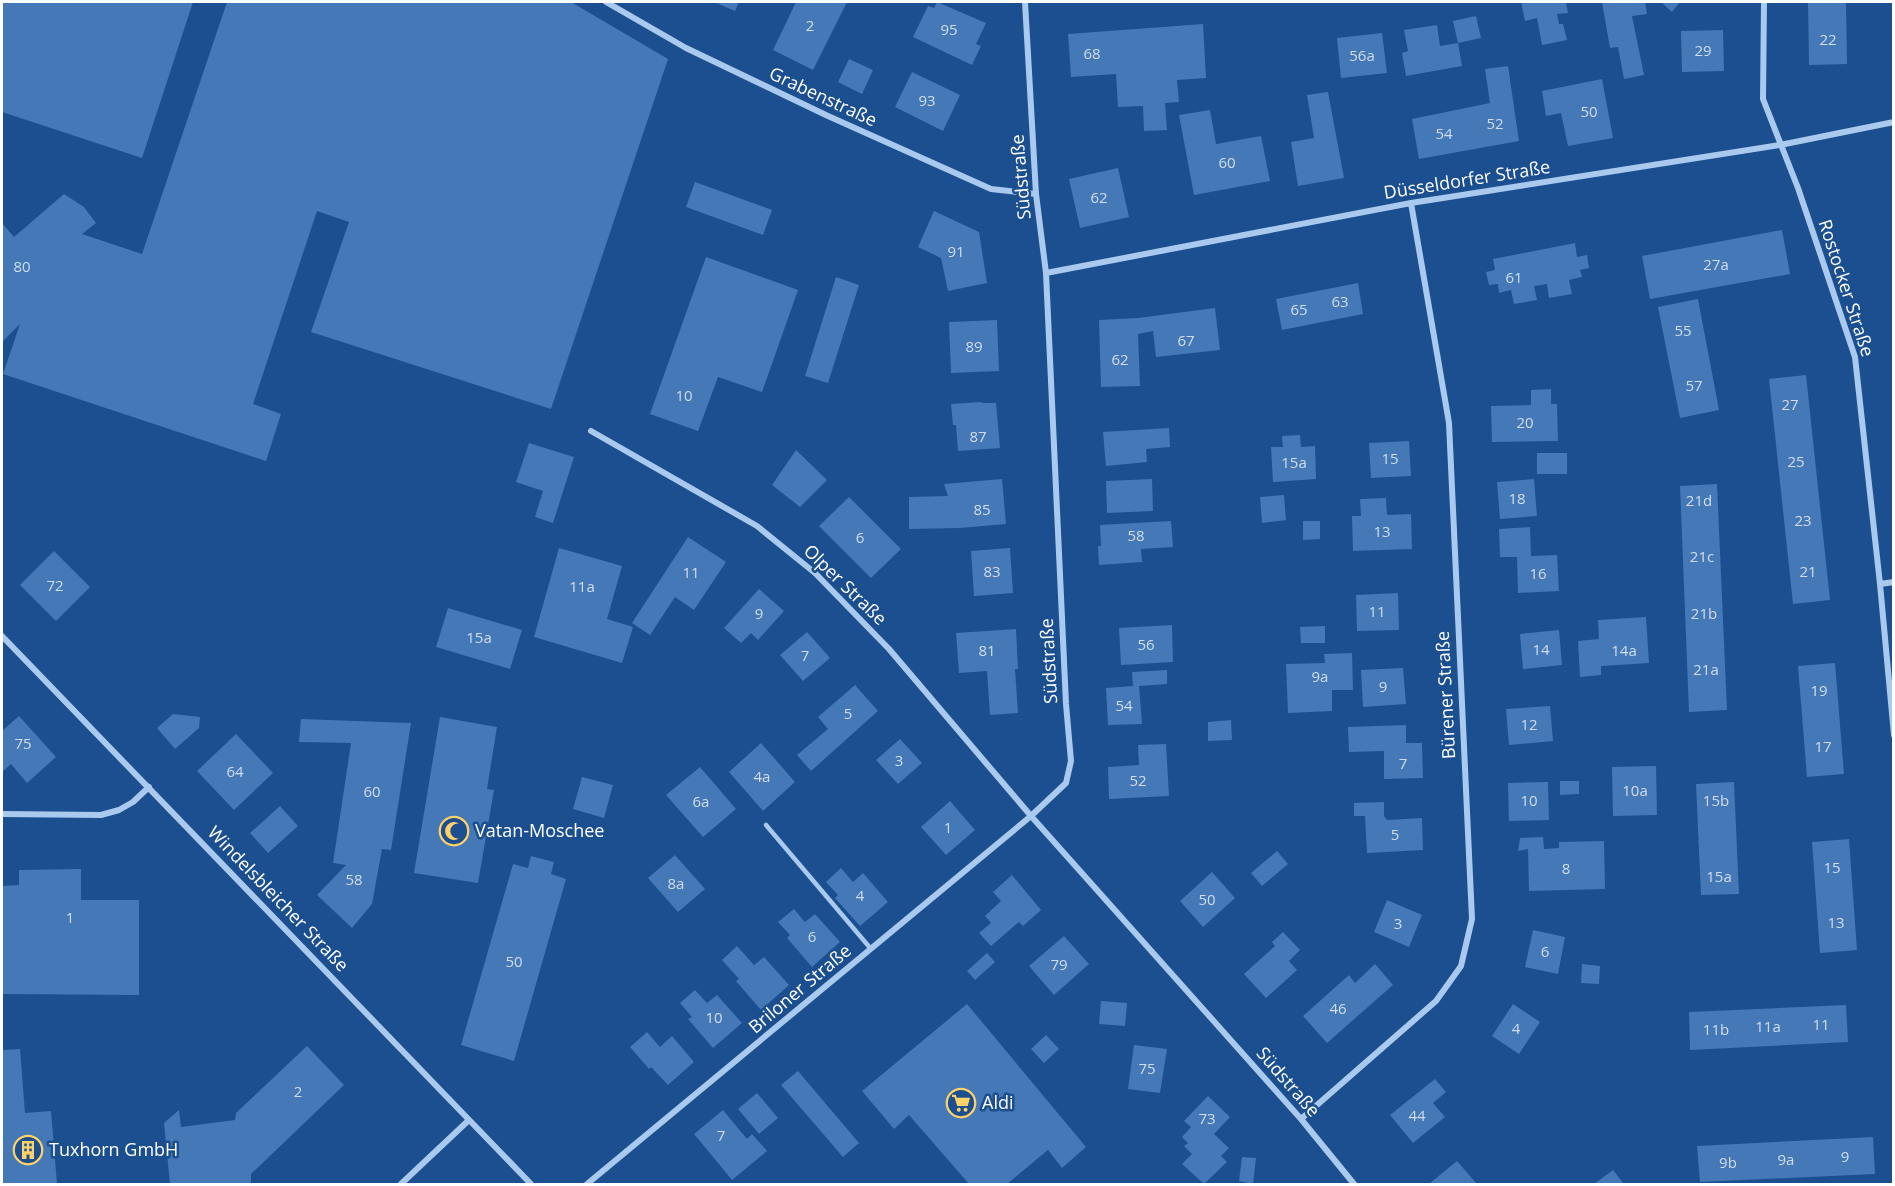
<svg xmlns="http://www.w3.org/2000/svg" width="1895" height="1186" font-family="'Open Sans',sans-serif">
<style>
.building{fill:#4478b7}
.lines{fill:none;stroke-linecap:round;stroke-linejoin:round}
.lane{stroke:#a9c9ee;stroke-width:4.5}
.street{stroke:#a9c9ee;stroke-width:6}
.labels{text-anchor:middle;stroke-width:5;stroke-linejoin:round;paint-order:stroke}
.number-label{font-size:15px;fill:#d0dded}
.street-label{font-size:18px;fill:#fff;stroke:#1b4f8f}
.poi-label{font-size:18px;fill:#fff;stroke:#1b4f8f;text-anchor:start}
</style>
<rect width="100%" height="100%" fill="#1b4f8f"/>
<path class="building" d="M2,2H193L142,158L2,112Z
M227,2H571L668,59L551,409L311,332L349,222L317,211L253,404L281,414L266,461L3,374L20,324L2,342V223L14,237L64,194L84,207L96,223L82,234L142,254Z
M714,2H739L735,11Z
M796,2H847L813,70L773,50Z
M937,2L986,23L976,44L981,46L972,65L913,37L928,6L934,8Z
M1521,2H1566L1568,13L1557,14L1559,24H1563L1567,40L1542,45L1537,18L1525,21Z
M1602,2H1645L1647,14L1632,16L1644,75L1624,79L1618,47L1610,48Z
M1663,2H1680L1672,12L1662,3Z
M1808,2H1846L1847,64L1809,65Z
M1476,16L1481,38L1458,43L1453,21Z
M1203,24L1206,78L1177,80L1179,102L1165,103L1167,130L1144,131L1143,106L1118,107L1116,74L1071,77L1068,34Z
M1437,25L1440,46L1458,43L1462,66L1406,76L1402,53L1408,51L1404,30Z
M1723,30L1724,71L1682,72L1681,31Z
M1382,33L1387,73L1341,78L1337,38Z
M849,59L873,70L862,94L838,82Z
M1508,66L1519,141L1419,159L1412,119L1490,103L1485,69Z
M912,72L960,95L943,131L895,107Z
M1602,79L1613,138L1568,146L1561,113L1546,116L1542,91Z
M1328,92L1344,178L1298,186L1291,142L1314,138L1307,95Z
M1210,110L1216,144L1261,136L1270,181L1194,195L1179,115Z
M1118,168L1129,217L1080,228L1069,179Z
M695,182L772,210L763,235L686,207Z
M934,211L979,232L987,283L948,291L941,258L918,247Z
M1782,230L1790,274L1650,299L1642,256Z
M1575,243L1577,257L1587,255L1589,268L1580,270L1582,277L1569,280L1572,294L1549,298L1547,284L1541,285L1534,286L1537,300L1514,304L1511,290L1499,293L1498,284L1489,285L1486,272L1495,270L1493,259Z
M706,257L798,290L762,392L718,377L698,431L650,414Z
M836,277L859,285L828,383L805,376Z
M1358,283L1363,314L1282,330L1276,299Z
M1698,299L1719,410L1680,418L1658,307Z
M1215,308L1220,350L1156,357L1153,331L1138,334L1140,386L1101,387L1099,320L1138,318Z
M997,320L999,371L951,373L949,322Z
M1806,375L1830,600L1793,604L1769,379Z
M1551,389V404H1557L1558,441L1492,442L1491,406L1531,405V390Z
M982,402V403H996L1000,448L958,451L956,425H953L951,404Z
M1169,428L1170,447L1146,449L1147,462L1106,466L1103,432Z
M1300,435L1301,447L1315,446L1316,479L1273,482L1271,447H1283L1282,436Z
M1409,441L1411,476L1371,478L1369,443Z
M529,443L574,457L553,523L535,517L543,491L516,482Z
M796,450L827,480L800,507L772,485Z
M1537,453H1567V474H1537Z
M1002,479L1006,524L960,528L909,529V497L948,496L944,484Z
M1152,479L1153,511L1107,513L1106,481Z
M1534,479L1537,516L1500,519L1497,482Z
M1717,484L1727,710L1689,712L1680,486Z
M1284,495L1286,520L1262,523L1260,497Z
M849,497L901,549L871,578L819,526Z
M1386,498L1387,515L1411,514L1412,549L1353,551L1352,516H1361L1360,499Z
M1171,521L1173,547L1141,549L1142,562L1099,565L1098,546H1101L1100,525Z
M1303,521H1320V539L1303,540Z
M1530,527L1531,556L1557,555L1559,591L1518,593L1517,557H1500L1499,529Z
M688,537L726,562L694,610L675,597L650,635L632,623Z
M559,548L622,566L607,619L633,627L622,663L534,637Z
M1010,548L1013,593L974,596L971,551Z
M54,551L90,587L56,621L20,585Z
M759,589L784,611L758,640L751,633L741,643L724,628Z
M1398,593L1399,630L1357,631L1356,595Z
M448,608L522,630L510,669L436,647Z
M1646,617L1649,663L1601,666V675L1580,677L1578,641L1599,639L1598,620Z
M1172,625L1173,662L1121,665L1119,628Z
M1325,626V643H1301L1300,627Z
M1016,629L1018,669H1015L1018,713L990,715L987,671L959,673L956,633Z
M1559,630L1562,665L1523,669L1520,634Z
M807,632L830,658L803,681L780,655Z
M1352,653L1353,690H1332V711L1288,713L1286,664L1325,663L1324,654Z
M1835,663L1844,774L1807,777L1798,666Z
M1403,668L1406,704L1363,707L1361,670Z
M1167,670V684L1139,686L1142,724L1108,725L1106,688L1133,686L1132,672Z
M855,685L878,711L811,771L797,755L828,729L818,717Z
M1550,706L1553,741L1509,745L1506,709Z
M173,714L200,717L199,728L175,749L157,728Z
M19,716L56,757L27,783L11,764L2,772V731Z
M440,717L497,727L487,789L494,790L478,883L414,873Z
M301,719L411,723L391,850L382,849L372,904L352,928L317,895L346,865L333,863L351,743L299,742Z
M1231,720L1232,740L1208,741V722Z
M1406,725V743H1422L1423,778L1384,779V751L1349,752L1348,727Z
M236,734L273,773L234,810L197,771Z
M900,739L922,763L898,784L876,760Z
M761,743L795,782L763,811L729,772Z
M1166,744L1169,796L1109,799L1108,767L1139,765L1138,745Z
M1656,766L1657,815L1613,816L1612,767Z
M700,767L736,809L703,837L666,795Z
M582,777L613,785L604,818L573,809Z
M1560,781H1579V794L1560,795Z
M1548,782L1549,820L1509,821L1508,783Z
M1734,782L1739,894L1701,895L1696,784Z
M950,801L975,830L946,855L921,827Z
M1384,802V816L1387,820L1422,818L1423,850L1367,853L1365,816H1354V803Z
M280,806L298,826L268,853L250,833Z
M1543,837L1544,849L1559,848V842L1604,841L1605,889L1529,891L1528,849L1518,851L1520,838Z
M1849,839L1857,950L1820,953L1812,842Z
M1277,851L1288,864L1262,886L1251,873Z
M675,855L705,889L678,912L648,878Z
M531,856L554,862L551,874L566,879L514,1061L461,1045L513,864L528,868Z
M841,868L853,882L863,873L888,902L860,926L835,898L838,895L826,882Z
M81,869V900H139V995L2,994V886L19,885V870Z
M1212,872L1235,898L1203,927L1180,901Z
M1012,875L1041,910L1023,926L1019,922L991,946L979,933L991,923L985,916L1001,901L993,892Z
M1387,900L1422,915L1409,947L1374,932Z
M794,909L805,922L815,914L840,942L812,967L787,938L790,935L778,922Z
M1533,930L1565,937L1558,974L1525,967Z
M1283,932L1300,950L1289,961L1297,970L1266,998L1244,974L1275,946L1272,942Z
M1064,936L1089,964L1054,995L1029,966Z
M737,946L754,965L764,957L789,985L761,1010L736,981L739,979L722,960Z
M987,953L995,962L975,980L967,971Z
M1375,964L1393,985L1327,1043L1303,1016L1349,975L1355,983Z
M1582,964L1600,966L1599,984L1581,983Z
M695,990L707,1003L717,995L742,1023L713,1048L688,1019L692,1017L680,1003Z
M1101,1001L1127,1003L1125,1026L1099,1024Z
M967,1004L1086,1147L1062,1168L1048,1150L1007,1184H969L909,1115L894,1129L862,1091Z
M1513,1004L1540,1022L1519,1054L1492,1036Z
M1846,1005L1848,1042L1690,1050L1689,1012Z
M647,1032L660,1047L672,1036L694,1062L668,1085L651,1067L649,1069L630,1047Z
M1046,1035L1059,1049L1044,1063L1031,1049Z
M1134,1045L1167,1049L1160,1093L1128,1089Z
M307,1046L344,1085L251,1174V1184H170L164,1123L179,1110L181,1127L235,1120L236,1113Z
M20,1049L25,1113L51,1111L57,1184H2V1050Z
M798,1071L859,1143L843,1157L781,1085Z
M1435,1079L1446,1092L1433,1103L1445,1117L1413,1143L1390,1115Z
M757,1093L778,1118L759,1134L738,1109Z
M1208,1096L1230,1117L1214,1134L1229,1148L1221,1156L1227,1162L1204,1184L1182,1164L1192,1154L1184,1146L1188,1143L1182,1137L1191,1127L1184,1121Z
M723,1110L747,1139L752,1134L767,1151L732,1180L694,1134Z
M1873,1137L1875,1174L1700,1182L1697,1146Z
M1242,1157L1256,1158L1253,1184L1239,1181Z
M1457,1161L1477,1184H1429Z
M1613,1170L1624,1184H1594Z"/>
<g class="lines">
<path class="lane" d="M766,825L871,949"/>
<path class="street" d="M606,2L686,48L828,116L991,189L1036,194
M1764,2L1763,99L1798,188L1855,357L1880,584L1894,735
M1046,273L1411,203L1780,145L1894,122
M591,431L757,526L815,573L889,649L1031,816L1301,1119L1354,1184
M1880,584L1894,582
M2,636L531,1184
M2,814L101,815L119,810L133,802L149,787
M1301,1119L1436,1001L1461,966L1472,919L1449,423L1411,203
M401,1184L469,1120
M587,1184L1031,816L1066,783L1071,761L1066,704L1046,273L1036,194L1025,2"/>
</g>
<defs>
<g id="mosque-ring" transform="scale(1.5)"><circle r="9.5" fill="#1b4f8f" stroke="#ffd166" stroke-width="1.5"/><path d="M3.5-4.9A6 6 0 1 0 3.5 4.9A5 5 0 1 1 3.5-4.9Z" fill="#ffd166"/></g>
<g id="supermarket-ring" transform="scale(1.5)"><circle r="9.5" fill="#1b4f8f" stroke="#ffd166" stroke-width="1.5"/><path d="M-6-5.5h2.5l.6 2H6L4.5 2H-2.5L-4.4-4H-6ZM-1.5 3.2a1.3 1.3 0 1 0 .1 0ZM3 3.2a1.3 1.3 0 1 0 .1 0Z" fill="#ffd166"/></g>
<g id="building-ring" transform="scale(1.5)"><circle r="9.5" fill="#1b4f8f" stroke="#ffd166" stroke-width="1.5"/><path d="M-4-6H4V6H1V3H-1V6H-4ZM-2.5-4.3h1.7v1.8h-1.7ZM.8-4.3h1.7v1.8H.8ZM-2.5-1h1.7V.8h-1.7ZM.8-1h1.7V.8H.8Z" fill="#ffd166"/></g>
</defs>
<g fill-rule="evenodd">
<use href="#mosque-ring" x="454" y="831"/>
<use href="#supermarket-ring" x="961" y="1103"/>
<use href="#building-ring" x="28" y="1150"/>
</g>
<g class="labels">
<g class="number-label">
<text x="810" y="31">2</text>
<text x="949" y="35">95</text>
<text x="1828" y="45">22</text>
<text x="1703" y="56">29</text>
<text x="1092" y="59">68</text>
<text x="1362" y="61">56a</text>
<text x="927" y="106">93</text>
<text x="1589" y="117">50</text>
<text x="1495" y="129">52</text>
<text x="1444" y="139">54</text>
<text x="1227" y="168">60</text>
<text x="1099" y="203">62</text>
<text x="956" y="257">91</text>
<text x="1716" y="270">27a</text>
<text x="22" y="272">80</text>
<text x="1514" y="283">61</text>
<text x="1340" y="307">63</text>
<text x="1299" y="315">65</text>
<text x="1683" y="336">55</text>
<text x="1186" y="346">67</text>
<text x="974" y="352">89</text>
<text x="1120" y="365">62</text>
<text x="1694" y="391">57</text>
<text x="684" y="401">10</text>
<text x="1790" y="410">27</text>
<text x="1525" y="428">20</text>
<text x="978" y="442">87</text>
<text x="1390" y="464">15</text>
<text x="1796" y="467">25</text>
<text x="1294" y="468">15a</text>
<text x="1517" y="504">18</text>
<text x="1699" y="506">21d</text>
<text x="982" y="515">85</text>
<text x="1803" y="526">23</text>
<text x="1382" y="537">13</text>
<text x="1136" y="541">58</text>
<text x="860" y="543">6</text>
<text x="1702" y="562">21c</text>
<text x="992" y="577">83</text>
<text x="1808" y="577">21</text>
<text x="691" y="578">11</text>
<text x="1538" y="579">16</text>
<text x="55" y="591">72</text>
<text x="582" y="592">11a</text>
<text x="1377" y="617">11</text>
<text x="759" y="619">9</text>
<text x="1704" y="619">21b</text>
<text x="479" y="643">15a</text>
<text x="1146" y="650">56</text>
<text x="1541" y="655">14</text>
<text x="987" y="656">81</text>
<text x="1624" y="656">14a</text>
<text x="805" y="661">7</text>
<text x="1706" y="675">21a</text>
<text x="1320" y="682">9a</text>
<text x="1383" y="692">9</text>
<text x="1819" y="696">19</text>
<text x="1124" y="711">54</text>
<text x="848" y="719">5</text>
<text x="1529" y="730">12</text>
<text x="23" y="749">75</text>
<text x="1823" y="752">17</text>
<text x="899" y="766">3</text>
<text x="1403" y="769">7</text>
<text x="235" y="777">64</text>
<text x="762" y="782">4a</text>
<text x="1138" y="786">52</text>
<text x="1635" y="796">10a</text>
<text x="372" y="797">60</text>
<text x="1529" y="806">10</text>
<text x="1716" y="806">15b</text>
<text x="701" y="807">6a</text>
<text x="948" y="833">1</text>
<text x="1395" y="840">5</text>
<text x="1832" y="873">15</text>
<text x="1566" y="874">8</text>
<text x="1719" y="882">15a</text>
<text x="354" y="885">58</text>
<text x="676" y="889">8a</text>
<text x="860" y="901">4</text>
<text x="1207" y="905">50</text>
<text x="70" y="923">1</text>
<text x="1836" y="928">13</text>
<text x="1398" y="929">3</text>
<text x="812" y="942">6</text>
<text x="1545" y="957">6</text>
<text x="514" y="967">50</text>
<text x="1059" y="970">79</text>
<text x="1338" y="1014">46</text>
<text x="714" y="1023">10</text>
<text x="1821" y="1030">11</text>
<text x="1768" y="1032">11a</text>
<text x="1516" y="1034">4</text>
<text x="1716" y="1035">11b</text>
<text x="1147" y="1074">75</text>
<text x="298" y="1097">2</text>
<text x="1417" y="1121">44</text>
<text x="1207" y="1124">73</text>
<text x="721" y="1141">7</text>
<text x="1845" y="1162">9</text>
<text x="1786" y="1165">9a</text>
<text x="1728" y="1168">9b</text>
</g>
<g class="street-label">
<text transform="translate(823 97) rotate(25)" y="6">Grabenstraße</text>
<text transform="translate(1021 177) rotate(-95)" y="6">Südstraße</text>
<text transform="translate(1467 180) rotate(-9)" y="6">Düsseldorfer Straße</text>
<text transform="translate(1846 288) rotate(72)" y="6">Rostocker Straße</text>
<text transform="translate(845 585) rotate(44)" y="6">Olper Straße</text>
<text transform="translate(1049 661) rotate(-93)" y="6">Südstraße</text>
<text transform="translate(1446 695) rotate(-93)" y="6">Bürener Straße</text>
<text transform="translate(278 899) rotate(46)" y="6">Windelsbleicher Straße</text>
<text transform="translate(800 989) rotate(-40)" y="6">Briloner Straße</text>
<text transform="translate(1288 1082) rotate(49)" y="6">Südstraße</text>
</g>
<g class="poi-label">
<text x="475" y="837">Vatan-Moschee</text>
<text x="982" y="1109">Aldi</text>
<text x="49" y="1156">Tuxhorn GmbH</text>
</g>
</g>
<rect width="1895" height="1186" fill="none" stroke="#ffffff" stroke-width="6"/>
</svg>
